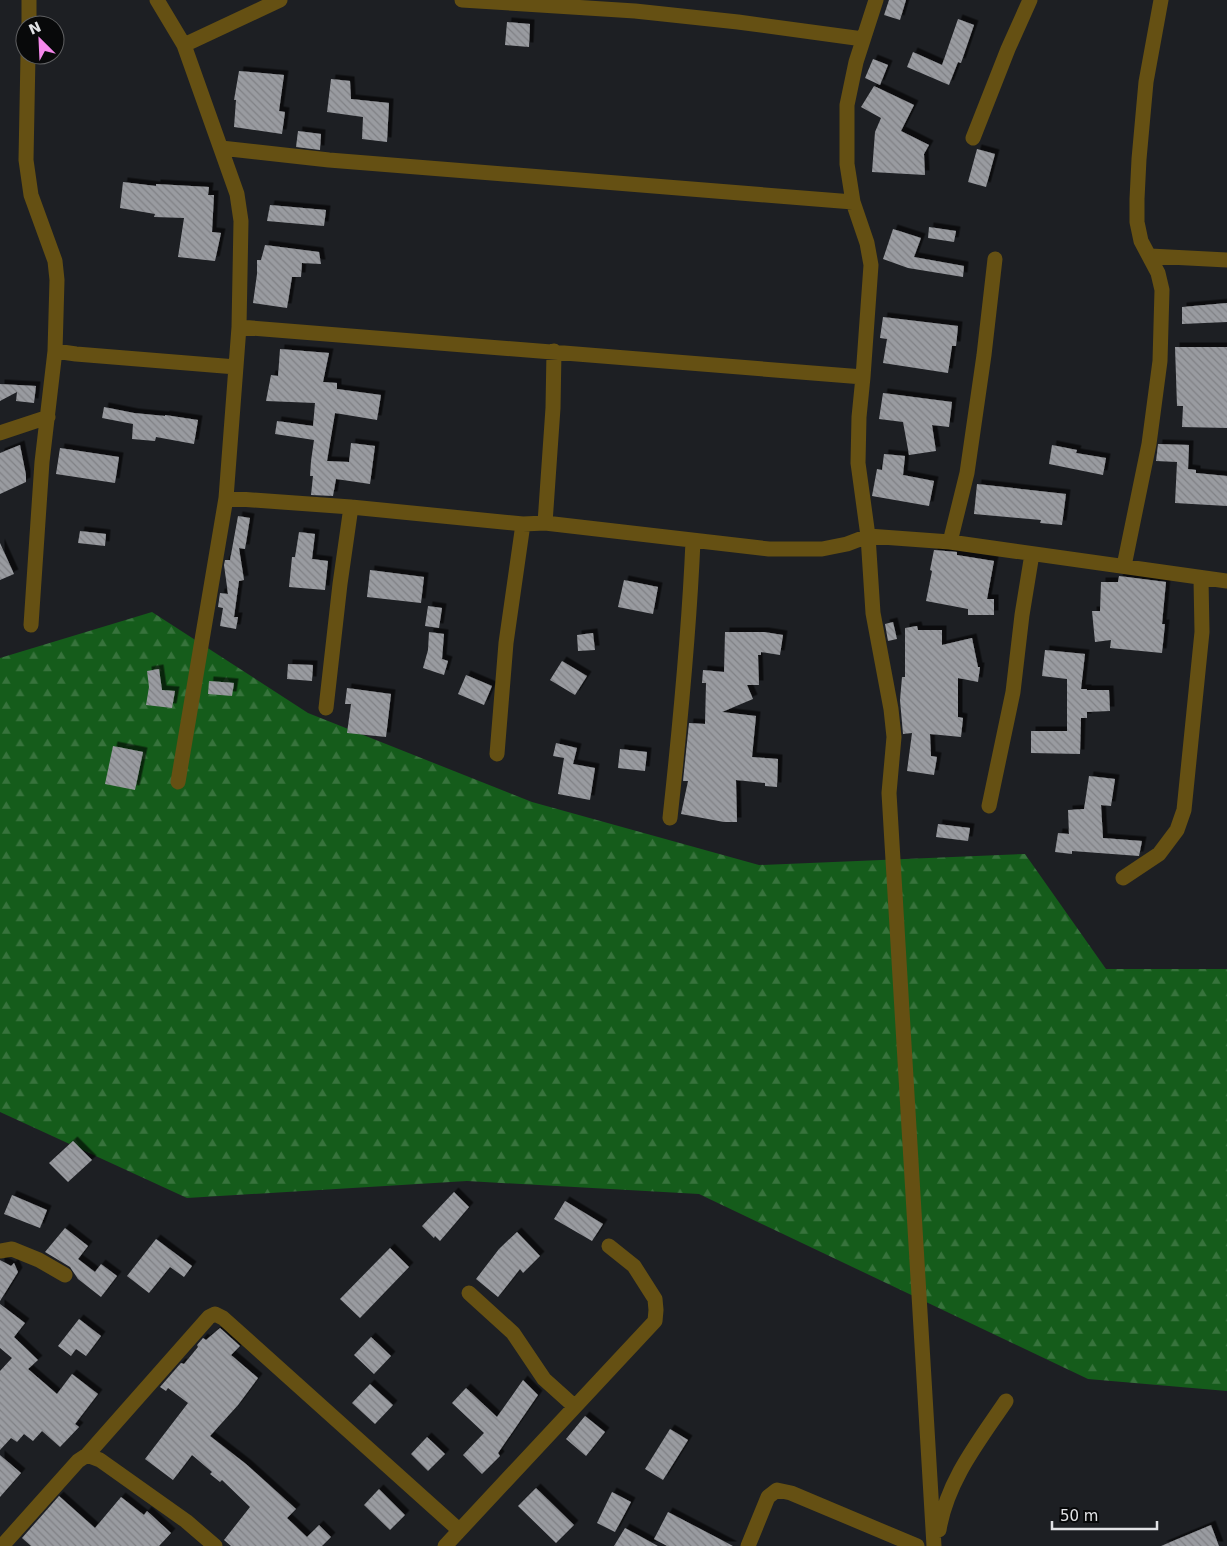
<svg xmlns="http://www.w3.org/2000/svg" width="1227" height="1546" font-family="'DejaVu Sans',sans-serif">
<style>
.forest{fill:url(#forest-firs)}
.building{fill:url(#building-back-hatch);filter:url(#shadow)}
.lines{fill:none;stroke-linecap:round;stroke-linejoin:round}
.street{stroke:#655013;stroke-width:15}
</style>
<defs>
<pattern id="forest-firs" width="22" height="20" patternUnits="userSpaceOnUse" patternTransform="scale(1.25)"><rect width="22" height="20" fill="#155c1b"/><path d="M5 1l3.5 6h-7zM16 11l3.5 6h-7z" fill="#37733c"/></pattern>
<pattern id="building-back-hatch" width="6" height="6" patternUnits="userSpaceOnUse" patternTransform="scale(1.25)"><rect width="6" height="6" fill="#999ba0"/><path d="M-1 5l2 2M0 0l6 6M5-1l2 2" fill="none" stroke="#808185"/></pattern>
<filter id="shadow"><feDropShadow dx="4.5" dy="-4.5" stdDeviation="0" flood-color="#0009"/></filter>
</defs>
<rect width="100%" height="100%" fill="#1d1f23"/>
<path class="forest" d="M152,612L308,713L532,802L759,865L1025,854L1106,969H1227V1391L1088,1379L699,1194L467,1181L187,1198L0,1112V658Z"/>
<path class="building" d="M889,0H906L900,20L884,15Z
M958,19L974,25L961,63L958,62L949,85L907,67L913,52L942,65Z
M507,22L530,24L529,47L505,45Z
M873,59L888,65L880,85L865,78Z
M239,71L284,75L279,111L285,112L282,134L234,127L236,100H234Z
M331,79L350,81L351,99L389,103L387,142L362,139L363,117L327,112Z
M874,86L914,105L901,131L929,145L924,154L925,175L872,172L875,132L881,118L861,107Z
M298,131L321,134L320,150L296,147Z
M977,149L995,154L986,187L968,182Z
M123,182L156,186V184L209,187L208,195H214L212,232L221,233L215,261L178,257L184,218L154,217L155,214L120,208Z
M270,205L326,210L324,226L267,221Z
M929,227L956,231L954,242L928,238Z
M893,229L921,238L914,257L964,266L963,277L908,268L883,259Z
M265,245L319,252L321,264L302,263L301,277H292L287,308L253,303L257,274V260H261Z
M1227,303V322L1182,324V307Z
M883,317L958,326L956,346H952L948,373L883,363L887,339L880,338Z
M1175,347H1227V428L1182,427L1183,406H1177Z
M280,349L329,353L323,382L337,383V389L381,395L377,420L335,413L327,461L349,462L351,443L375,446L370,484L336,479L333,496L311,495L313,476H310L311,461L314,440L275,434L277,421L313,426L315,403L266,401L271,375L278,376Z
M0,384L36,386L34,403L16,401L17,392L0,401Z
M883,393L952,402L949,427L932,425L936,451L909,455L903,422L879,419Z
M104,407L134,413L165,416V415L198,420L194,444L156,437L155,441L132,439L133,424L102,418Z
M1158,444L1189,445L1188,469L1196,470V473L1227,476V506L1175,503L1177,462L1156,461Z
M20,445L26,475V482L0,494V453Z
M1052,445L1077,450L1076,453L1106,458L1103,475L1049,464Z
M60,448L119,457L115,483L56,474Z
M884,454L905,456L903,475L934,481L929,506L872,496L877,469L882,470Z
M977,484L1066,494L1062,525L1040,523L1041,520L974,514Z
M238,516L250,518L245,549L239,548L244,580L239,581L234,617H238L236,629L220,626L223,608L218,607L220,593L228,594L224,565L225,560H230Z
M80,531L106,534L105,546L78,543Z
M299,532L315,534L312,559L328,561L325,590L289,587L292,557H295Z
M0,543L14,574L0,580Z
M934,550L957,552V555L994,561L987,599H994V615H968V609L926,601L932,571L930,570Z
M370,570L424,577L421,603L367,597Z
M1119,576L1166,582L1162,624H1165L1162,653L1110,648L1111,640L1095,642L1092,611H1100L1101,582H1118Z
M624,580L658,587L653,614L618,607Z
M428,606L442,608L439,628L425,626Z
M893,622L897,639L888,641L885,624Z
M917,626L918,630H942V645L972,638L978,667H980L978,682L958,678V717L963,718L961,737L930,734L931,756L937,757L934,775L907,771L912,733L903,734L900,700L902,677H905V628Z
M429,632L444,634L442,659L448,661L444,675L423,668L428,650Z
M725,632H764L783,635L780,655L761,652V655H758L759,685H747L753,699L722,712L756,716L752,757L778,759L777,787L765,786V783L736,780L737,822H724L681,814L688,781H683L689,723L705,724L706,683H702L703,670L724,672Z
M593,633L595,650L578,651L577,635Z
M1045,650L1085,654L1081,689H1087V690H1109L1110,711L1087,712V718H1081L1080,754L1031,753V731H1067V679L1042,676Z
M562,661L587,676L575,695L550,680Z
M288,664L313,665L312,681L287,679Z
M159,669L162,690L175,691L172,708L146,705L149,687L147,671Z
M466,675L492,686L484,705L458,694Z
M209,681L234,683L232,696L208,694Z
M347,688L391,694L386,737L347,733L351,704H345Z
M556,743L577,748L573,764L595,768L590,800L558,794L564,758L553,756Z
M113,746L143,752L135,790L105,784Z
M620,749L647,752L645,771L618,768Z
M1089,776L1115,779L1111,806L1101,805L1103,838L1142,841L1139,856L1072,851V854L1055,852L1058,833L1069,834L1068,810L1084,809Z
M938,824L970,828L968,841L936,837Z
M73,1141L92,1160L68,1182L49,1163Z
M454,1192L469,1207L440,1241L435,1236L434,1238L422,1226Z
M12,1195L47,1210L40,1228L4,1214Z
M565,1201L603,1224L592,1241L554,1219Z
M65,1228L88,1246L78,1259L95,1272L101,1264L117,1276L101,1297L78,1279L70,1267L45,1252Z
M517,1232L540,1256L523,1273L520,1269L498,1297L476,1279L499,1249Z
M156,1239L192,1266L184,1277L170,1267L149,1293L127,1276Z
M390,1248L409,1267L360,1318L340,1299Z
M0,1260L11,1266L14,1263L18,1272L0,1301Z
M0,1304L25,1323L14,1337L38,1360L28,1369L57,1394L72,1374L98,1394L75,1424L79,1427L60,1447L42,1431L33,1441L24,1434L17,1442L11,1438L0,1450V1371L12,1358L0,1348Z
M79,1319L101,1336L86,1356L76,1349L71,1356L58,1346Z
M220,1328L240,1346L231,1355L258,1378L238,1405L210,1436L246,1464L296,1509L287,1518L307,1537L319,1525L331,1537L322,1546H231L224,1540L250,1507L222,1480L220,1482L210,1474L212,1472L192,1455L173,1480L145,1459L188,1403L168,1388L166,1391L160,1387L181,1363L184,1364L198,1347L197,1345L203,1338L206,1340Z
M371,1337L391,1356L374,1374L354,1355Z
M523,1380L538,1395L498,1453L500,1456L482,1474L463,1455L484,1433L452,1403L466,1388L497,1417Z
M370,1384L393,1405L375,1424L352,1403Z
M585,1416L605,1432L586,1456L566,1439Z
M670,1429L688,1440L663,1480L645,1469Z
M427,1437L445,1454L428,1471L411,1454Z
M0,1455L21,1473L0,1497Z
M536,1488L574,1525L556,1543L518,1506Z
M379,1489L405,1515L390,1530L364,1505Z
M612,1492L631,1502L615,1532L597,1523Z
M59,1496L95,1528L121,1497L144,1515L147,1511L171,1533L159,1546H31L22,1538Z
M668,1512L733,1546H667L654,1539Z
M1211,1525L1219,1546H1161Z
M625,1528L658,1546H614Z"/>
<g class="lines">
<path class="street" d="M157,0L184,45L237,194L241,221L239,327L226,498L178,782
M462,0L635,11L738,22L863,39
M876,0L856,62L847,105V164L853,202L867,243L871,265L863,377L859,417L858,463L868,536L873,613L891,709L894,737L889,793L934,1546
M29,25V0
M184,45L280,0
M28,55L26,160L31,195L55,261L57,280L55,351L42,462L31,625
M973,138L1008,49L1030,0
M221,148L329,160L853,202
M1150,256L1227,260
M239,327L863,377
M55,351L76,354L236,367
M0,433L48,417
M226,498L351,507L523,524L545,523L769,549H822L847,544L868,536L950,542L1227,581
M545,523L553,408L554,351
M950,542L967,473L984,355L995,259
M1124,566L1149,444L1160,361L1162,290L1158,273L1141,241L1137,222V199L1139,159L1146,82L1161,0
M326,708L340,584L351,507
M497,754L506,643L523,524
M989,806L1013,692L1022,615L1032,554
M670,818C680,726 689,634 693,541
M1123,878L1159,854L1177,830L1184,810L1202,632L1201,579
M0,1251L12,1249L39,1260L65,1275
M469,1293L513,1333L544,1379L574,1406
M87,1455L209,1317L215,1314L223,1318L459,1530
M939,1530C947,1481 979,1441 1006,1401
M2,1546L78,1461L87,1455L100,1460L186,1521L215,1546
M445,1546L655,1321L656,1310L655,1299L634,1266L609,1246
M748,1546L768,1497L777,1490L791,1493L917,1546"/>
</g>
<g transform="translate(40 40) rotate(336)"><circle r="24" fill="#08090a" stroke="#5f6062"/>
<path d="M0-4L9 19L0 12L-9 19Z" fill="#f688ec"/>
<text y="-8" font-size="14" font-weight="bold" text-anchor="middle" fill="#e1e2e5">N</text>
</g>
<path d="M1052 1521v8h105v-8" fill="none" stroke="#e1e2e5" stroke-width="2.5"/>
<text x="1060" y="1521" font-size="15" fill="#e1e2e5" stroke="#08090a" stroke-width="4" paint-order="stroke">50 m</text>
</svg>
